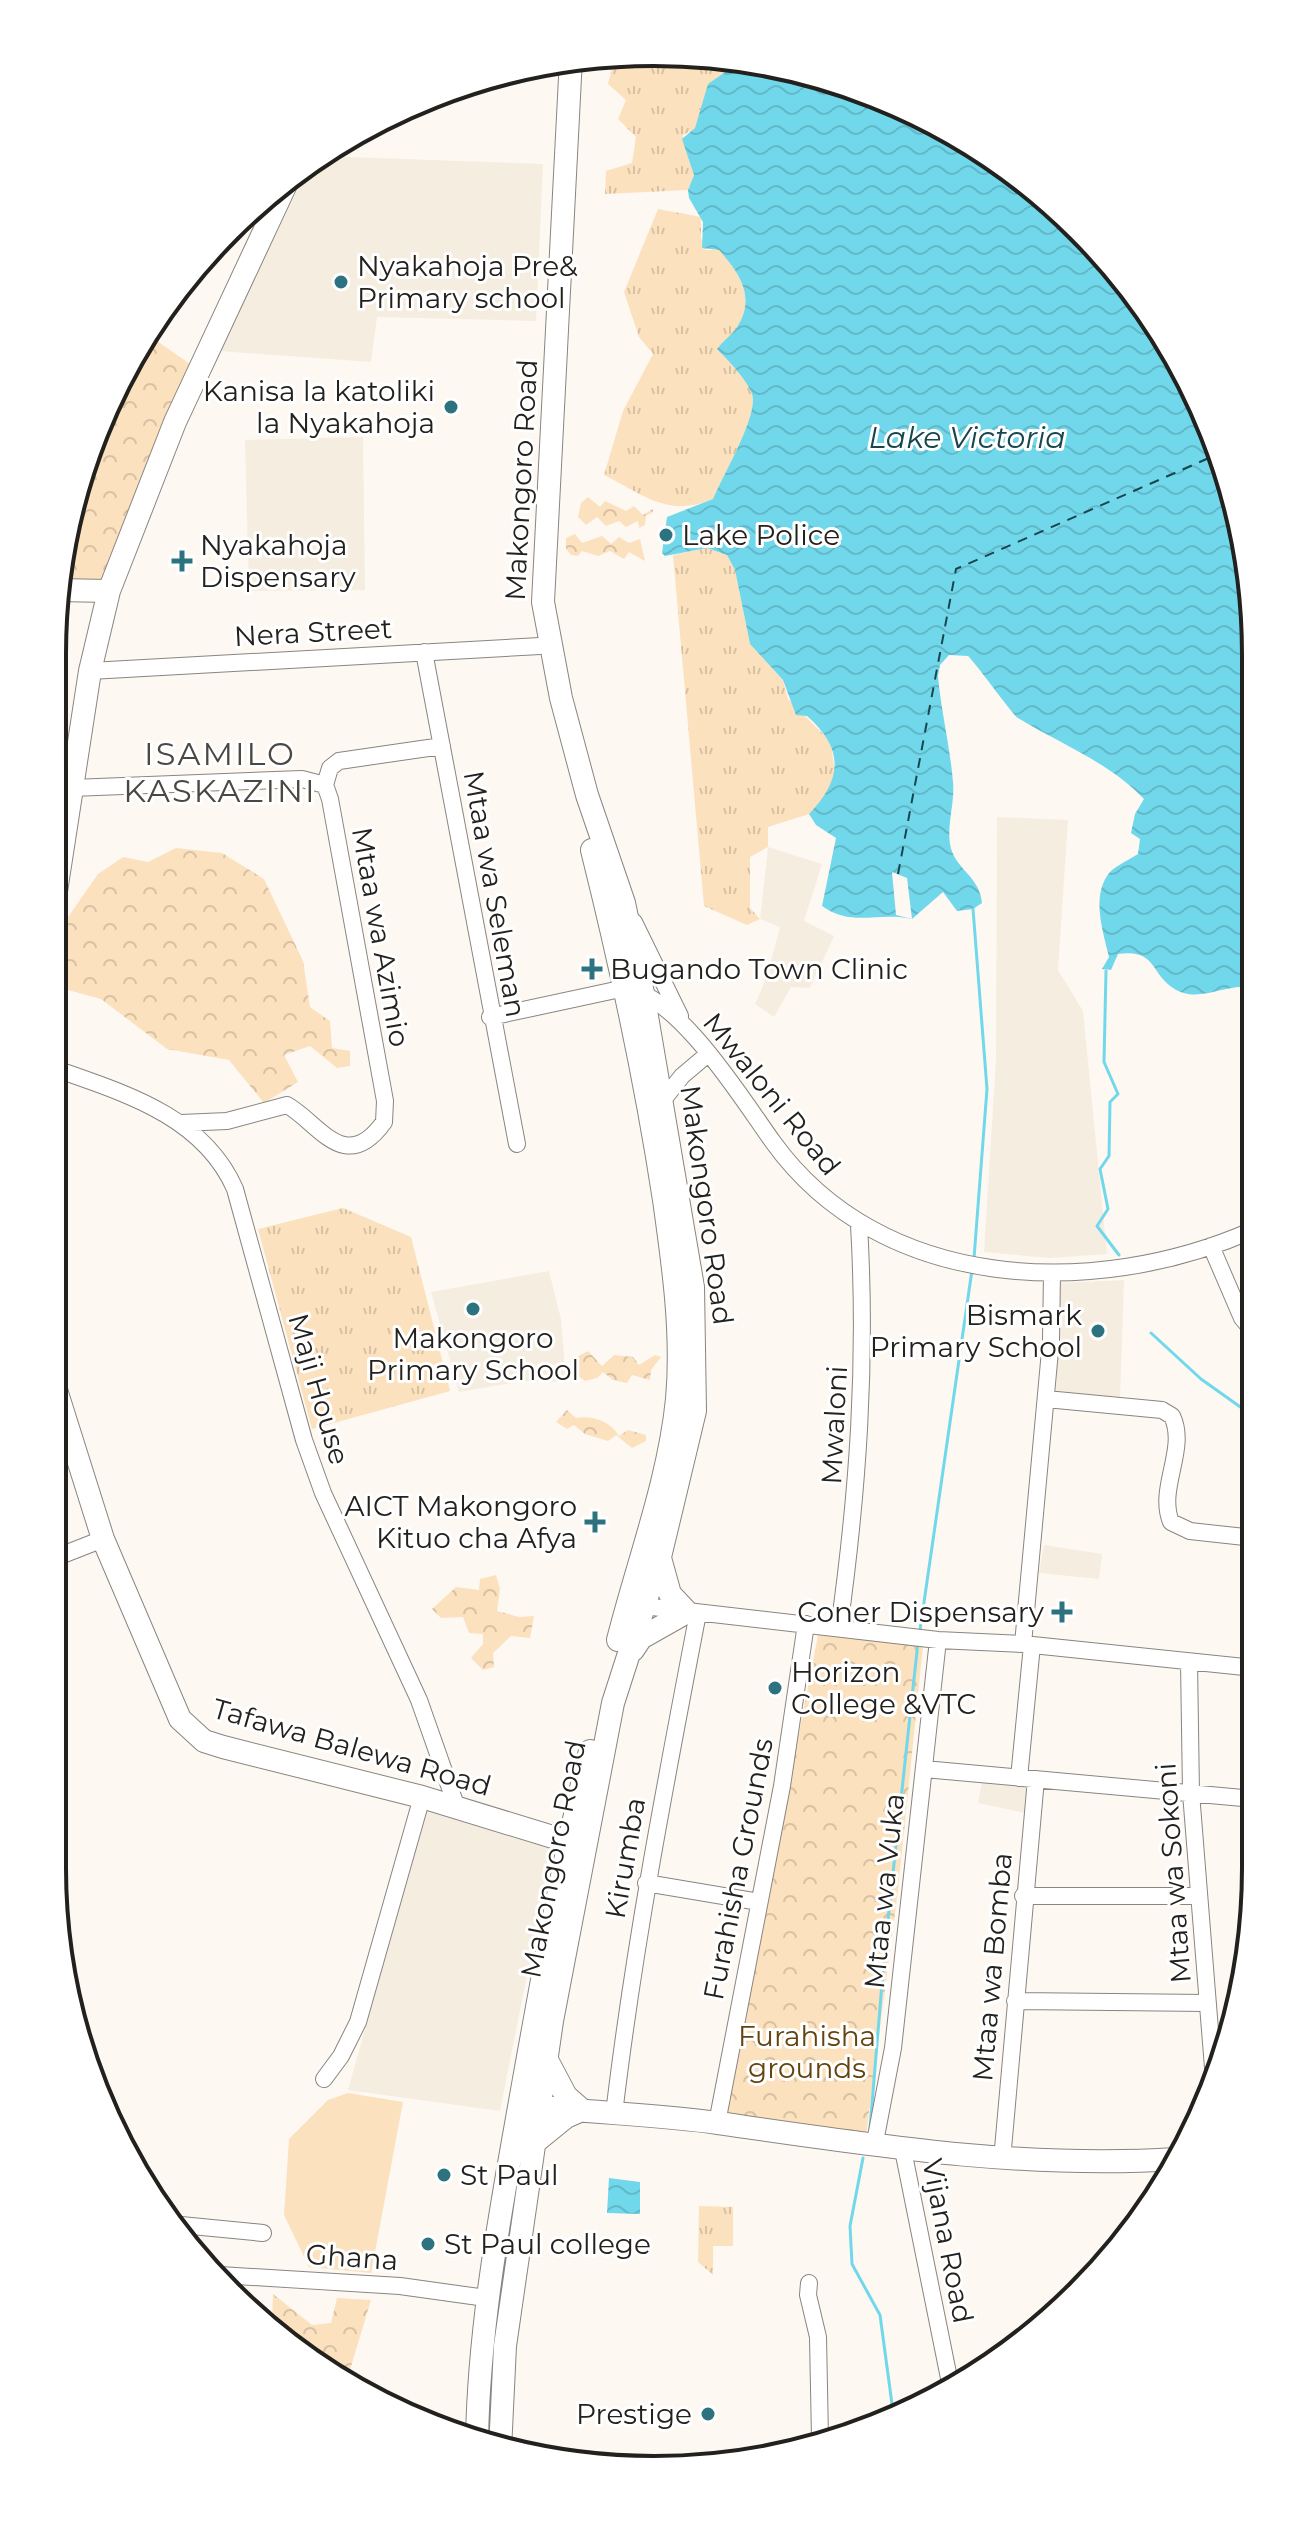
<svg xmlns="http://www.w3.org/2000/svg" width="1308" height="2522" font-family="Montserrat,sans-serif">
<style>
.built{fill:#f6ede1}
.grass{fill:url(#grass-tufts)}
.forest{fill:url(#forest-crowns)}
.garden{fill:#fce1be}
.water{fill:url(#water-waves)}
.pier{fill:#fdf8f2}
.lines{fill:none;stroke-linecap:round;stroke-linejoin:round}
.stream{stroke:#71d8eb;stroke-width:3}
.ferry{stroke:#17464e;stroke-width:2;stroke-dasharray:10 8;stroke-linecap:butt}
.minor-casing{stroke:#898580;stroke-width:18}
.major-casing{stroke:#898580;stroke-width:24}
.minor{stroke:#fff;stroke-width:16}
.major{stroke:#fff;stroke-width:22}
.poi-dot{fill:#2c737f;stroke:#fff;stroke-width:3}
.labels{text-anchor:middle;stroke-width:6;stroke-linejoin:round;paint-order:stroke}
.poi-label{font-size:28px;fill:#22211e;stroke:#fff;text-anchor:start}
.street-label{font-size:28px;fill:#22211e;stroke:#fff}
.park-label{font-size:28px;fill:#634310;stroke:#fff}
.water-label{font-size:30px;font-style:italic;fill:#17464e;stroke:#fff}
.quarter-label{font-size:32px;letter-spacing:2px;fill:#4b4843;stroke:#fff}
.rim{fill:none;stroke:#22211e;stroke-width:4}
</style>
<defs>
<pattern id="grass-tufts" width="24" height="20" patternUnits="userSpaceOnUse" patternTransform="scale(2)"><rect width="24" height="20" fill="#fce1be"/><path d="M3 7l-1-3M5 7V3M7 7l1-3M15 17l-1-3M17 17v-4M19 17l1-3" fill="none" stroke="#d8c1a3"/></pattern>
<pattern id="forest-crowns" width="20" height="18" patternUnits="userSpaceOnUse" patternTransform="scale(2)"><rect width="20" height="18" fill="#fce1be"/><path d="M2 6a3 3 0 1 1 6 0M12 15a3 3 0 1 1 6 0" fill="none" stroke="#d8c1a3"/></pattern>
<pattern id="water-waves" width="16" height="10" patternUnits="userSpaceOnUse" patternTransform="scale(2)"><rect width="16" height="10" fill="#71d8eb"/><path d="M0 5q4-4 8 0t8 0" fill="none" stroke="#62b9c9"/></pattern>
</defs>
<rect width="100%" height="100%" fill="#fdf8f2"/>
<path class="built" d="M320,156L543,164L536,321L377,317L371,362L219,351L310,164Z
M363,437L365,590L249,591L245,440Z
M997,817L1068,820L1058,970L1083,1011L1107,1254L1050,1258L984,1252L996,1060Z
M768,847L822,864L804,921L834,936L810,988L791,987L774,1017L755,1004L767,976L780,927L760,919Z
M549,1271L561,1319L566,1382L523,1381L459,1392L431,1292Z
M1124,1280L1120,1397L1056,1392L1060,1283Z
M1044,1545L1102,1554L1099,1579L1039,1573Z
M984,1771L1027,1782L1025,1813L978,1803Z
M426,1811L552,1849L500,2111L348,2090Z"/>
<path class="grass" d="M694,53L741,61L731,68L695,129L683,135L694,175L688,190L605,194L606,171L632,163L636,137L618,119L626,100L608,84L615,56Z
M658,209L701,217V238L706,250H719C741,275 757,299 735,330C730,337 722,342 718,348C727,361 747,379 752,394C759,415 723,475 713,499C668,518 644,495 604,475L623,411L653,354L639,337L624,292Z
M707,548L727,555L735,570L750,644L783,680L788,699L831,742L835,774L829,794L809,814L768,827V847L750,857V908L760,919L747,925L704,906L673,555Z
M343,1208L411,1237L450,1391L312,1429L258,1229Z
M699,2206L733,2207V2246H713V2275L698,2262Z"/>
<path class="forest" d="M147,334L190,364L103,579H59L72,499L114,387Z
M588,497L600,507L605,501L626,511L634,506L643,515L653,509V512L646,516L645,525L639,528L638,521L626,527L619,521L606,526L597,517L586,525L578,517L581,503Z
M575,534L582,543L602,536L611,544L619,537L629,543L640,539L645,561L629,552L624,559L610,551L598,556L582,551L578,556L571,555L566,549V538Z
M176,848L222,853L264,879L303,961L310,1007L330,1021L332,1048L350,1051V1066L337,1068L310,1046L284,1055L298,1082L264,1103L229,1060L167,1049L101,999L68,990L66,920L98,874L123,857L148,862Z
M588,1351L602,1366L614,1355L633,1357L639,1365L655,1355L661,1357L651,1370L650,1380L632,1375L627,1383L613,1380L603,1372L597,1378L585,1381L573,1372V1359Z
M567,1410L576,1418C593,1415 610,1421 619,1436L628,1430L646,1435V1441L632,1448L616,1435L608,1441L585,1434L574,1425L567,1429L556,1422Z
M496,1575L500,1589L497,1611L519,1617L534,1616L530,1638L511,1636L493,1653L494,1667L483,1670L471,1658L483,1644V1634L469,1633L463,1617L441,1618L432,1609L456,1587L479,1590L480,1579Z
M818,1635L923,1646L898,1890L866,2135L725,2115Z
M273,2294L312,2325L331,2323L337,2298L371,2300L349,2373L351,2383L320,2369L272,2324Z"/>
<path class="garden" d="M348,2093L403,2102L371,2273L309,2267L284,2215L289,2139L328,2100Z"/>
<path class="water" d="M741,61L810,73L921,114L1051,201L1132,288L1210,424L1251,575L1252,1009L1248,987C1222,985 1197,1004 1173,988C1149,972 1157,949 1118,954L1111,970L1102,969L1109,957C1103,932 1092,899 1107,876C1112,867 1129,860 1138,854L1140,839L1131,833L1135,814L1144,799C1110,763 1059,743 1018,718C1013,715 978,666 968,656L949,655L940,665L938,676C941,711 950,746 953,782C955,802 947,824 950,844C954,869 980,876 982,903L973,909L957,911L943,892L912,919C878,911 853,928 822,906L836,838L816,825L809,814C842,780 845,749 807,716L796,715L783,680L750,644L735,570L727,555L707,548L665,556L662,553L667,517L713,499C723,475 759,415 752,394C747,380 728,360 717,349C722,342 729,337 735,330C757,299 741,275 719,250L702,248L703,222L689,198L688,190L694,175L682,139L695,128L708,84Z
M609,2178L640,2182V2214L607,2213Z"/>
<path class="pier" d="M892,872L907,878L912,919L896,915Z"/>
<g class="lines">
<path class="stream" d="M973,909L987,1089L974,1258
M1106,971L1104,1062L1118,1094L1110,1102L1109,1156L1100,1169L1108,1209L1097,1226L1119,1255
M1151,1333L1201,1379L1253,1416
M920,1630L972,1270
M870,2128L885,1947L918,1642
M863,2158L850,2226L852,2264L880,2315L894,2419"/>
<path class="ferry" d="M898,874L956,569L1218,454"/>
<g class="minor-casing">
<path id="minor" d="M424,652L517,1144
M90,671L540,646
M325,785L330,768L339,761L442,746
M72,788L302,779L325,785L330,799L385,1101L384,1122C345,1176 319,1123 287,1105L227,1121L181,1123
M634,922L680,1016
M490,1017L625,988C679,996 742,1099 773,1142C881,1292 1094,1300 1253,1230
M53,1068C124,1093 203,1116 235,1189L304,1440L323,1493L419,1700L457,1808
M663,1100L682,1076L708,1054
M1211,1246L1242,1318L1253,1331
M1046,1399L1162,1410L1172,1416C1188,1449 1157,1488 1171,1522L1190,1531L1254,1538
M52,1559L103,1539
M635,1605L938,1640L1023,1644L1254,1668
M839,1628C858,1491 867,1363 859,1225
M1023,1644L1051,1340L1052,1273
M1189,1662L1191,1793L1214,2080
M924,1769L1254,1799
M1019,1778L1032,1645
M646,1883L759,1902
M1023,1896H1199
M1015,2001L1208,2003
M324,2079L341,2056L358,2022L422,1797
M614,2114C634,1945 666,1780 698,1613
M717,2123L782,1786L806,1624
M874,2147L893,2048L938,1640
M903,2150L951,2388
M1002,2160L1036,1779
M171,2224L263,2233
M220,2275L400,2286L479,2297
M809,2283L808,2295L818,2337L820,2439"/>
</g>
<g class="major-casing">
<path id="major" d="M57,590L109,591
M592,850C621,966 646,1082 664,1200C673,1264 683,1334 677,1399C669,1480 638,1561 618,1640
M53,911L90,671L109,591L175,422L289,178
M53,1044V1023
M52,1377L103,1539L180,1719L204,1741L223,1747L422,1797L579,1845
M633,1650L641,1638L687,1612L670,1594L660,1558
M525,2105C589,2113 654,2114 718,2123C871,2145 1021,2169 1176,2159
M534,2143L566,2117L582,2110L566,2096L547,2060
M477,2440C479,2319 503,2198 524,2079C544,1969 563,1859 590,1751
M500,2450L505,2346L552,2021L613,1703L660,1557L695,1411L693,1287L643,993L624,903L587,795L561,698L543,602L571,58"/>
</g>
<use href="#minor" class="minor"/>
<use href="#major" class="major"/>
</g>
<g class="poi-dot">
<circle cx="341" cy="282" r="8"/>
<circle cx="451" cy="407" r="8"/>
<circle cx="666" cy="535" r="8"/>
<path d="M178 549h8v8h8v8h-8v8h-8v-8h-8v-8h8z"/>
<path d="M588 957h8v8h8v8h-8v8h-8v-8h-8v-8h8z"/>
<circle cx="473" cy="1309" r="8"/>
<circle cx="1098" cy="1331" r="8"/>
<path d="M591 1510h8v8h8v8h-8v8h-8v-8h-8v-8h8z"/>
<path d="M1058 1600h8v8h8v8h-8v8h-8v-8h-8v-8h8z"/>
<circle cx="775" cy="1688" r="8"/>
<circle cx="444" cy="2175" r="8"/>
<circle cx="428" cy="2244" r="8"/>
<circle cx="708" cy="2414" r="8"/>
</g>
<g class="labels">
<g class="poi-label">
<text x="357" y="276">Nyakahoja Pre&amp;<tspan x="357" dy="32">Primary school</tspan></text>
<text x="435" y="401" text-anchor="end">Kanisa la katoliki<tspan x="435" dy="32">la Nyakahoja</tspan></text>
<text x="682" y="545">Lake Police</text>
<text x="200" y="555">Nyakahoja<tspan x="200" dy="32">Dispensary</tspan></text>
<text x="610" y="979">Bugando Town Clinic</text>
<text x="1082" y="1325" text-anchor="end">Bismark<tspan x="1082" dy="32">Primary School</tspan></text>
<text x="473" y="1348" text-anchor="middle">Makongoro<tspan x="473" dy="32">Primary School</tspan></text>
<text x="577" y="1516" text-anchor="end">AICT Makongoro<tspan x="577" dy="32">Kituo cha Afya</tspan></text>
<text x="1044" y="1622" text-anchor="end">Coner Dispensary</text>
<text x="791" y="1682">Horizon<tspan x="791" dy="32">College &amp;VTC</tspan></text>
<text x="460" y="2185">St Paul</text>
<text x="444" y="2254">St Paul college</text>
<text x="692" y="2424" text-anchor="end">Prestige</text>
</g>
<g class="street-label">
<text transform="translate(521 480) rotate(-87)" y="10">Makongoro Road</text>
<text transform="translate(313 632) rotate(-3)" y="10">Nera Street</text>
<text transform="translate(495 894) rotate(80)" y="10">Mtaa wa Seleman</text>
<text transform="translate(381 937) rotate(80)" y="10">Mtaa wa Azimio</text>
<text transform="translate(772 1094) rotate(51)" y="10">Mwaloni Road</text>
<text transform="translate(707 1205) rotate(82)" y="10">Makongoro Road</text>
<text transform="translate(319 1389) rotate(74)" y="10">Maji House</text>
<text transform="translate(834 1425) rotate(-87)" y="10">Mwaloni</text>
<text transform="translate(352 1747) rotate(16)" y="10">Tafawa Balewa Road</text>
<text transform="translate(625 1858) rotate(-80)" y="10">Kirumba</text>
<text transform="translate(553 1859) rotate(-79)" y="10">Makongoro Road</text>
<text transform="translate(738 1869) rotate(-79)" y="10">Furahisha Grounds</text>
<text transform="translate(1173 1873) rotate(-94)" y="10">Mtaa wa Sokoni</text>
<text transform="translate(884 1891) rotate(-84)" y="10">Mtaa wa Vuka</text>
<text transform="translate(992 1967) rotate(-85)" y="10">Mtaa wa Bomba</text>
<text transform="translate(948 2241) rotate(79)" y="10">Vijana Road</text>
<text transform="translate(352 2257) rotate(4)" y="10">Ghana</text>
</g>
<g class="park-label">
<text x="807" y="2046">Furahisha<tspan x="807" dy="32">grounds</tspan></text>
</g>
<g class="water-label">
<text x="967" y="448">Lake Victoria</text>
</g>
<g class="quarter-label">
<text x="220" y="765">ISAMILO<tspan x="220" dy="37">KASKAZINI</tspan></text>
</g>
</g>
<path d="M0 0H1308V2522H0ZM654 66H654A588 588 0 0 1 1242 654V1868A588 588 0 0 1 654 2456H654A588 588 0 0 1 66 1868V654A588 588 0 0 1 654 66Z" fill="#fff" fill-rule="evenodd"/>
<path class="rim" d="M654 66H654A588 588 0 0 1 1242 654V1868A588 588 0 0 1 654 2456H654A588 588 0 0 1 66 1868V654A588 588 0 0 1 654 66Z"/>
</svg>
